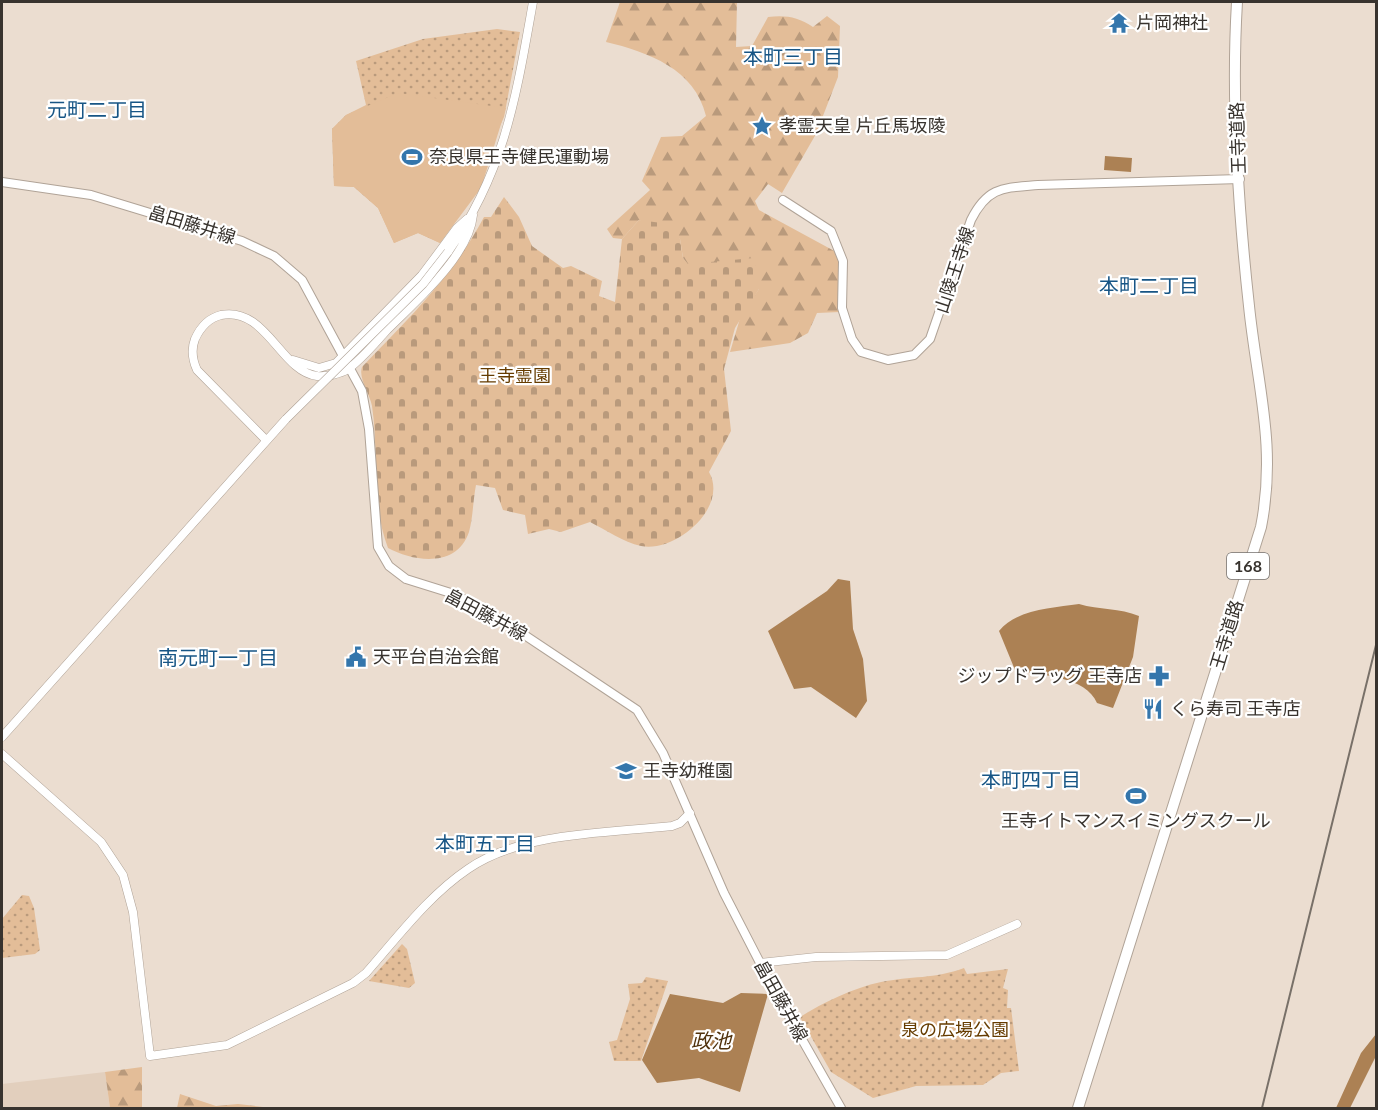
<svg xmlns="http://www.w3.org/2000/svg" width="1378" height="1110" font-family="Lato,'Noto Sans JP',sans-serif">
<style>
.built{fill:#e2cfbd}
.forest{fill:url(#forest-firs)}
.cemetery{fill:url(#cemetery-stones)}
.park{fill:url(#park-dots)}
.pitch{fill:#e3bd98}
.water{fill:#ac8154}
.lines{fill:none;stroke-linecap:round;stroke-linejoin:round}
.tertiary-casing{stroke:#b0a397;stroke-width:9}
.secondary-casing{stroke:#b0a397;stroke-width:10}
.trunk-casing{stroke:#b0a397;stroke-width:12}
.tertiary{stroke:#fff;stroke-width:8}
.secondary{stroke:#fff;stroke-width:8}
.trunk{stroke:#fff;stroke-width:10}
.rail{stroke:#787068;stroke-width:2}
.tertiary-bridge-casing{stroke:#b0a397;stroke-width:9;stroke-linecap:butt}
.tertiary-bridge{stroke:#fff;stroke-width:8}
.labels{text-anchor:middle;stroke-width:4.5;stroke-linejoin:round;paint-order:stroke}
.shield{fill:#fff;stroke:#74706d;stroke-width:1.5}
.shield-label{font-size:16px;font-weight:bold;fill:#38332e}
.poi-label{font-size:18px;fill:#38332e;stroke:#fff;text-anchor:start}
.street-label{font-size:18px;fill:#38332e;stroke:#fff}
.park-label{font-size:18px;fill:#663c00;stroke:#fff}
.neighbourhood-label{font-size:20px;fill:#175585;stroke:#fff}
.water-label{font-size:20px;font-style:italic;fill:#50320d;stroke:#fff}
</style>
<defs>
<pattern id="forest-firs" width="22" height="20" patternUnits="userSpaceOnUse" patternTransform="scale(1.5)"><rect width="22" height="20" fill="#e3bd98"/><path d="M5 1l3.5 6h-7zM16 11l3.5 6h-7z" fill="#b99a7c"/></pattern>
<pattern id="cemetery-stones" width="16" height="16" patternUnits="userSpaceOnUse" patternTransform="scale(1.5)"><rect width="16" height="16" fill="#e3bd98"/><path d="M2 7V4a2 2 0 0 1 4 0v3zM10 15v-3a2 2 0 0 1 4 0v3z" fill="#b99a7c"/></pattern>
<pattern id="park-dots" width="8" height="8" patternUnits="userSpaceOnUse" patternTransform="scale(1.5)"><rect width="8" height="8" fill="#e3bd98"/><path d="M2 2h.1M6 6h.1" fill="none" stroke="#b99a7c" stroke-width="1.8" stroke-linecap="round"/></pattern>
</defs>
<rect width="100%" height="100%" fill="#ebddd0"/>
<path class="built" d="M105,1072L110,1108H2V1084Z"/>
<path class="forest" d="M620,2H737L736,47L752,46L768,17C786,15 798,17 813,27L827,16L840,26L838,77L816,134L782,193L768,184L755,201L759,210L838,253C842,273 836,292 840,312L817,313L808,333L790,343L730,352L741,315L759,289L687,264L683,258L680,239L639,220L622,239L613,238L607,229L650,190L642,181L661,137L682,136L706,116C695,69 648,52 606,42Z
M142,1067V1108H110L105,1072Z
M180,1094L216,1106L238,1104L272,1108H177Z"/>
<path class="cemetery" d="M504,197L519,217L532,246L563,268L571,266L602,281L599,296L615,302L622,239L639,220L669,224L680,239L683,258L688,264L754,258L759,289L735,328L724,369L731,431L709,472C729,507 676,553 641,546C623,542 606,530 590,522L561,532L549,529L528,534L525,515L503,510L495,488L476,485C473,500 473,518 469,532C457,568 414,562 388,548C371,504 379,452 372,406C370,394 358,378 362,367C409,318 452,277 484,217H491Z"/>
<path class="park" d="M497,29L520,32L504,117L459,216L440,243L418,233L394,243L378,208L354,187L334,186L332,129L346,115L366,105L356,61L423,39Z
M22,895L29,896L34,908L40,950L35,954L2,958V919Z
M402,944L407,949L415,983L409,988L369,981Z
M964,968L967,974L1008,969L1003,988L1008,990L1007,1008H1011L1019,1071L1001,1073L983,1085L916,1086L873,1098L831,1072L800,1017C824,1002 853,988 881,982C910,976 935,979 964,968Z
M646,977L668,981L641,1061H614L609,1042L617,1040L630,999L628,984L642,983Z"/>
<path class="pitch" d="M398,93L506,108L481,188L440,243L418,233L394,243L378,208L354,187L334,186L332,129L346,115Z"/>
<path class="water" d="M1105,156L1132,158L1131,172L1104,170Z
M838,579L850,581L853,629L863,659L867,701L856,718L811,687L794,689L768,631L827,591Z
M1079,604C1099,610 1120,608 1139,616L1133,657L1113,708L1097,703C1086,676 1039,675 1015,670L999,631C1017,609 1052,608 1079,604Z
M741,993L768,994L740,1092L699,1078L657,1083L642,1060L670,994L723,1003Z
M1376,1034V1056L1350,1108H1336L1361,1053Z"/>
<g class="lines">
<g class="tertiary-casing">
<path id="tertiary" d="M448,252C505,171 516,97 533,2
M293,360L319,368L336,363L422,275L457,228L467,219
M266,440L197,370C193,361 191,349 195,339C200,328 209,318 221,315C266,306 281,372 317,376C326,377 340,374 348,369C362,359 375,343 387,330C415,302 469,256 473,215
M2,737L286,419
M2,754L101,842L123,875L133,912L150,1056L227,1045L353,983L366,973C397,938 428,896 468,869C521,832 608,833 672,826L680,823L690,813
M760,963L816,957L947,955L1017,924"/>
</g>
<g class="secondary-casing">
<path id="secondary" d="M2,182L91,195L242,241L274,256L302,280L362,391L369,429L378,547L389,566L406,579L454,594L505,622L637,710L663,753L724,893L774,990L841,1108
M783,200L831,231L843,261L842,308L852,339L861,352L888,360L914,355L930,339L971,220C988,186 1004,188 1038,185L1240,179"/>
</g>
<g class="trunk-casing">
<path id="trunk" d="M1078,1108L1261,527C1277,446 1257,385 1249,306C1238,206 1231,102 1237,2"/>
</g>
<use href="#tertiary" class="tertiary"/>
<use href="#secondary" class="secondary"/>
<use href="#trunk" class="trunk"/>
<path class="rail" d="M1262,1108L1376,645"/>
<g class="tertiary-bridge-casing">
<path id="tertiary-bridge" d="M286,419L423,284L448,252"/>
</g>
<use href="#tertiary-bridge" class="tertiary-bridge"/>
</g>
<defs>
<g id="temple-bare" transform="scale(1.62)"><path d="M0-6L5-2H3V0L6.5 2.5H4V6H1.5V3h-3V6H-4V2.5H-6.5L-3 0V-2H-5Z" fill="#3476ac" stroke="#fff" stroke-width="2.5" paint-order="stroke"/></g>
<g id="sight-bare" transform="scale(1.62)"><path d="M0-6L1.8-2.2L6-1.7L2.9 1.2L3.7 5.4L0 3.3L-3.7 5.4L-2.9 1.2L-6-1.7L-1.8-2.2Z" fill="#3476ac" stroke="#fff" stroke-width="2.5" paint-order="stroke"/></g>
<g id="stadium-bare" transform="scale(1.62)"><path d="M0-5a6.5 5 0 1 0 0 10a6.5 5 0 1 0 0-10ZM-3.5-1.8h7v3.6h-7Z" fill="#3476ac" stroke="#fff" stroke-width="2.5" paint-order="stroke"/></g>
<g id="civic-bare" transform="scale(1.62)"><path d="M-.6-6.5H3V-4.5H.6V-3L4-1V1h2V6H-6V1h2V-1L-.6-3ZM-1.2 2.5V6h2.4V2.5Z" fill="#3476ac" stroke="#fff" stroke-width="2.5" paint-order="stroke"/></g>
<g id="pharmacy-bare" transform="scale(1.62)"><path d="M-2-6h4v4h4v4h-4v4h-4v-4h-4v-4h4Z" fill="#3476ac" stroke="#fff" stroke-width="2.5" paint-order="stroke"/></g>
<g id="restaurant-bare" transform="scale(1.62)"><path d="M-5-6h1v4h1v-4h1v4h1v-4h1v5L-1.5 .5V6h-2V.5L-5-1ZM5-6V6H3V1.5H1.5Q1.5-4 5-6Z" fill="#3476ac" stroke="#fff" stroke-width="2.5" paint-order="stroke"/></g>
<g id="school-bare" transform="scale(1.62)"><path d="M0-5L7-2L0 1L-7-2ZM-4 1L0 2.5L4 1V4Q0 6-4 4Z" fill="#3476ac" stroke="#fff" stroke-width="2.5" paint-order="stroke"/></g>
</defs>
<g fill-rule="evenodd">
<use href="#temple-bare" x="1119" y="23"/>
<use href="#sight-bare" x="762" y="126"/>
<use href="#stadium-bare" x="412" y="157"/>
<use href="#civic-bare" x="356" y="657"/>
<use href="#pharmacy-bare" x="1159" y="676"/>
<use href="#restaurant-bare" x="1153" y="709"/>
<use href="#school-bare" x="626" y="771"/>
<use href="#stadium-bare" x="1136" y="796"/>
</g>
<g class="labels">
<rect class="shield" x="1227" y="553" width="42" height="26" rx="4.5"/>
<g class="shield-label">
<text x="1248" y="572">168</text>
</g>
<g class="poi-label">
<text x="1136" y="29">片岡神社</text>
<text x="779" y="132">孝霊天皇 片丘馬坂陵</text>
<text x="429" y="163">奈良県王寺健民運動場</text>
<text x="373" y="663">天平台自治会館</text>
<text x="1142" y="682" text-anchor="end">ジップドラッグ 王寺店</text>
<text x="1170" y="715">くら寿司 王寺店</text>
<text x="643" y="777">王寺幼稚園</text>
<text x="1136" y="827" text-anchor="middle">王寺イトマンスイミングスクール</text>
</g>
<g class="street-label">
<text transform="translate(1238 138) rotate(-92)" y="6">王寺道路</text>
<text transform="translate(192 225) rotate(17)" y="6">畠田藤井線</text>
<text transform="translate(955 270) rotate(-72)" y="6">山陵王寺線</text>
<text transform="translate(486 615) rotate(28)" y="6">畠田藤井線</text>
<text transform="translate(1227 635) rotate(-73)" y="6">王寺道路</text>
<text transform="translate(781 1001) rotate(61)" y="6">畠田藤井線</text>
</g>
<g class="park-label">
<text x="515" y="382">王寺霊園</text>
<text x="955" y="1036">泉の広場公園</text>
</g>
<g class="neighbourhood-label">
<text x="793" y="64">本町三丁目</text>
<text x="97" y="117">元町二丁目</text>
<text x="1149" y="293">本町二丁目</text>
<text x="218" y="665">南元町一丁目</text>
<text x="1031" y="787">本町四丁目</text>
<text x="485" y="851">本町五丁目</text>
</g>
<g class="water-label">
<text x="711" y="1048">政池</text>
</g>
</g>
<rect width="1378" height="1110" fill="none" stroke="#38332e" stroke-width="6"/>
</svg>
